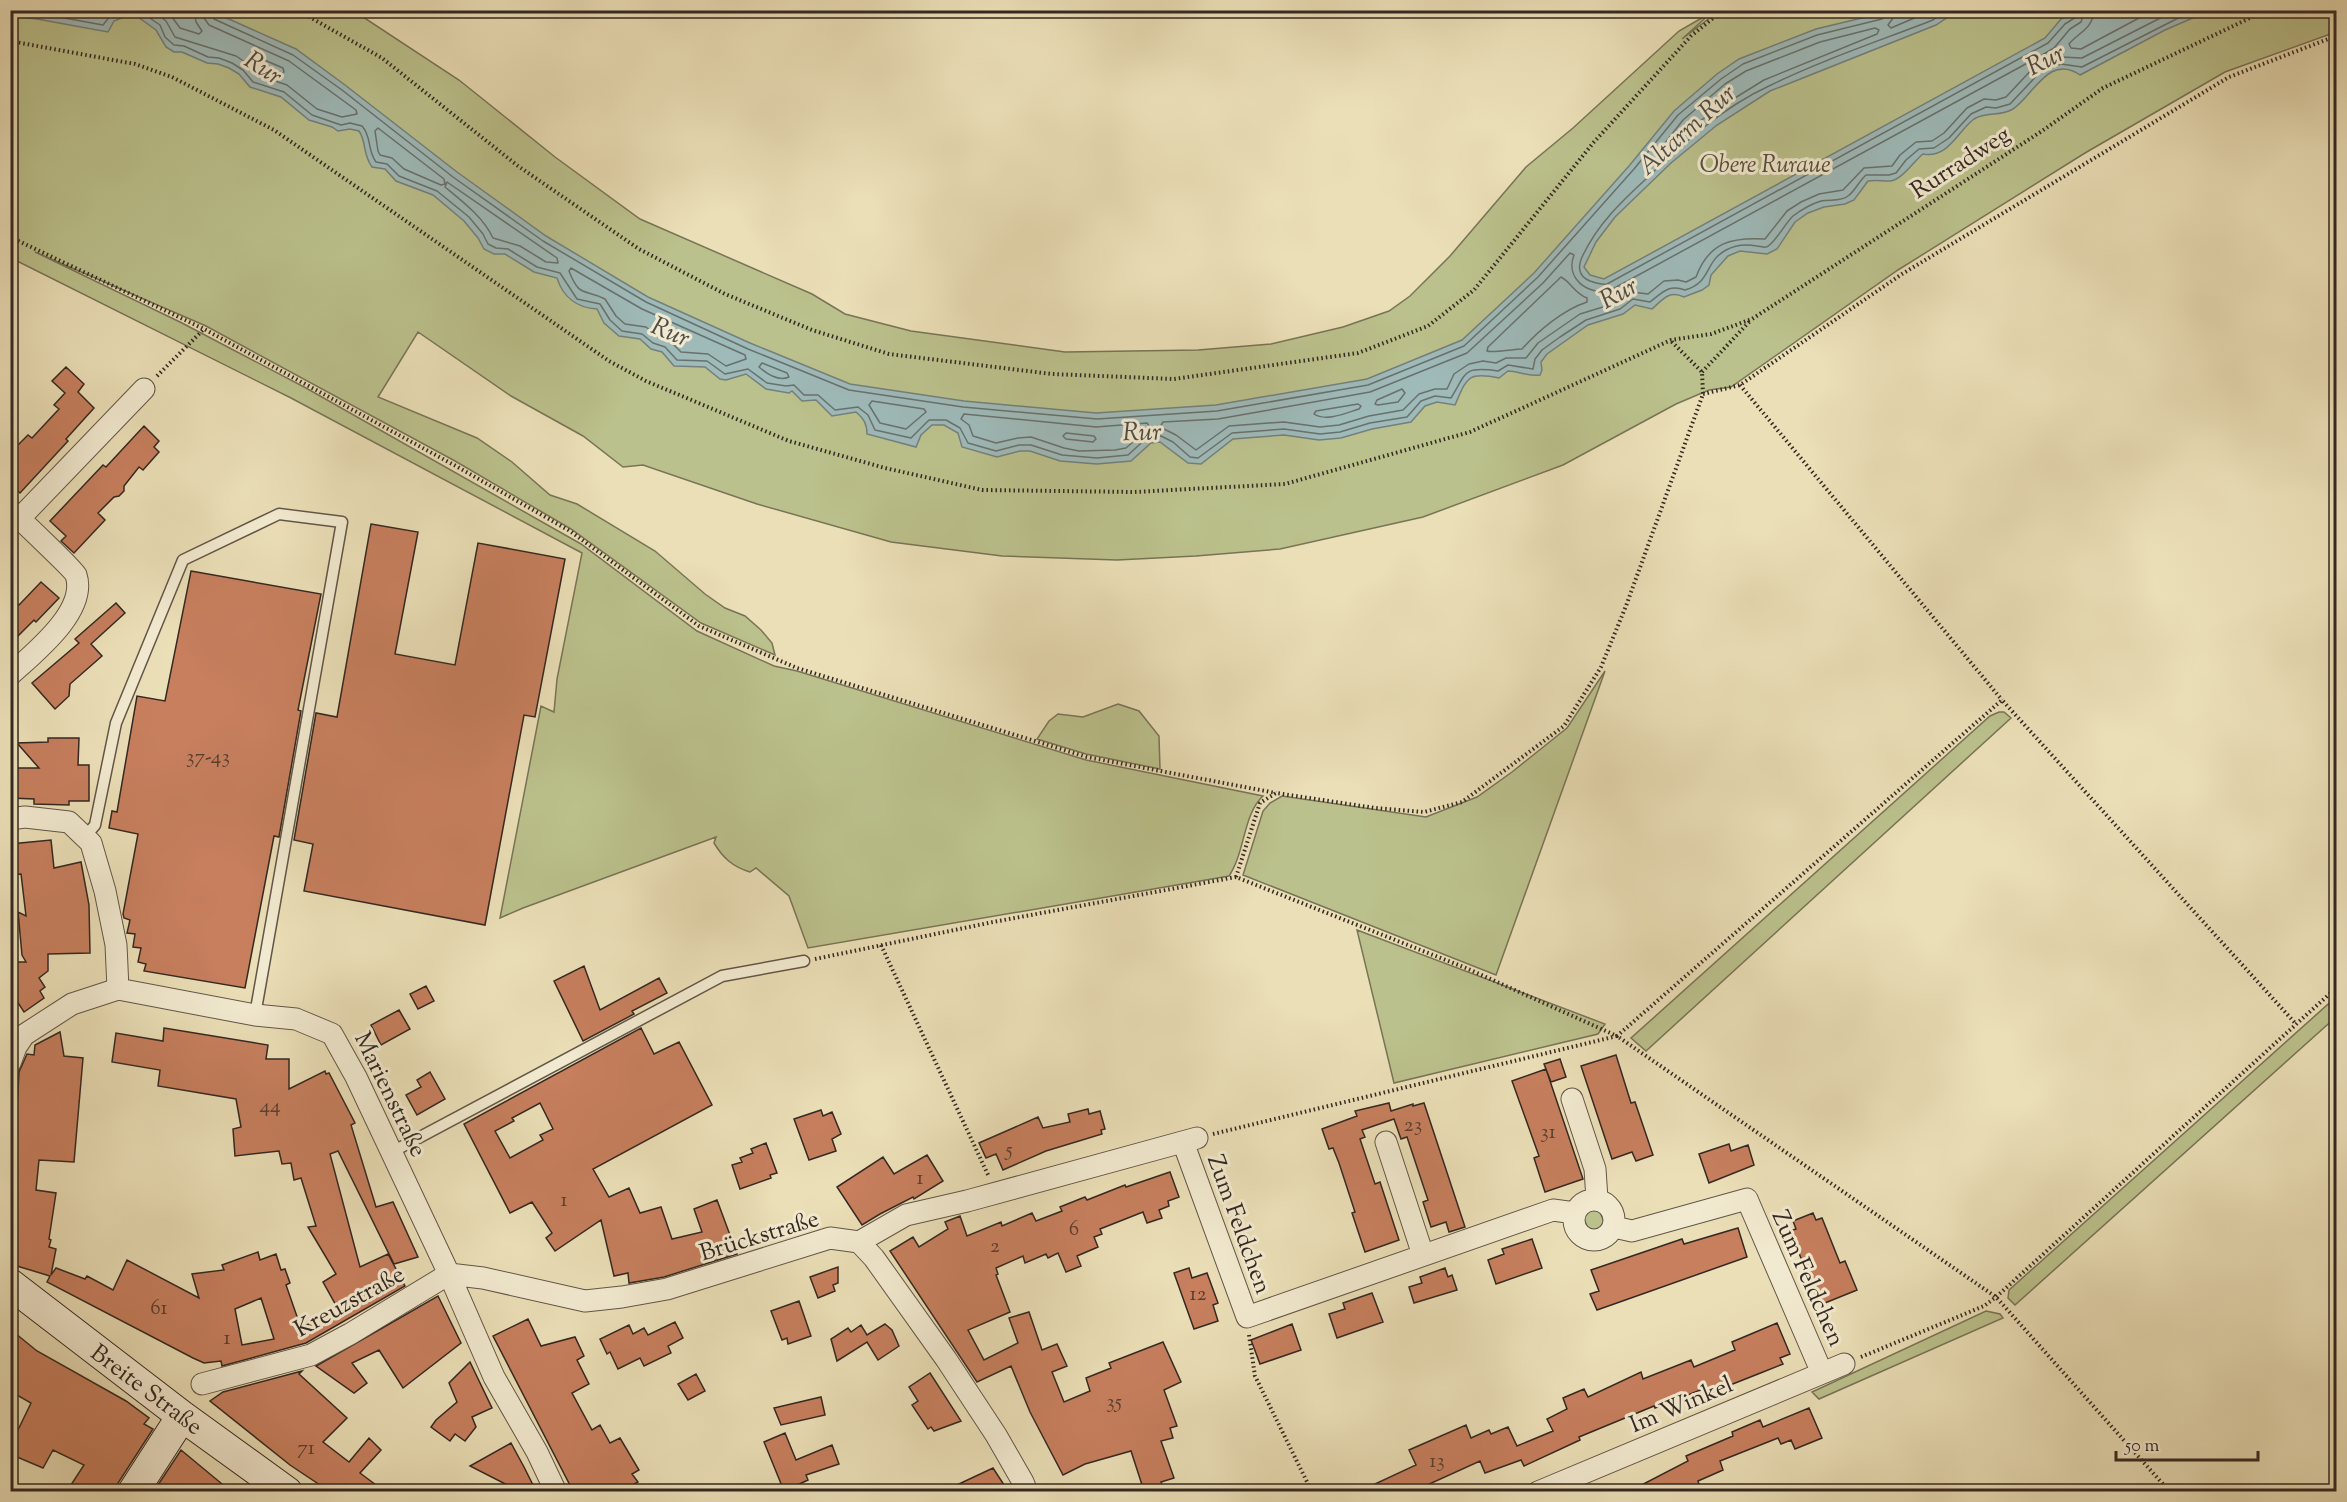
<svg xmlns="http://www.w3.org/2000/svg" width="2347" height="1502" font-family="'Sorts Mill Goudy',serif">
<style>
.green{fill:#bbc18c;stroke:#787457;stroke-width:1.5}
.water{fill:#9ebab9;stroke:#74807d;stroke-width:1.5}
.lines{fill:none;stroke-linecap:round;stroke-linejoin:round}
.shore{stroke:#69716e;stroke-width:1.5}
.building{fill:#c77f5e;stroke:#342822;stroke-width:1.5;fill-rule:evenodd}
.lane-casing{stroke:#625647;stroke-width:13}
.street-casing{stroke:#625647;stroke-width:23}
.secondary-casing{stroke:#342822;stroke-width:32}
.path{stroke:#342822;stroke-width:4;stroke-dasharray:1.5 3;stroke-linecap:butt}
.lane{stroke:#f2ead0;stroke-width:10}
.street{stroke:#f2ead0;stroke-width:21}
.secondary{stroke:#f2ead0;stroke-width:30}
.labels{text-anchor:middle;stroke-width:6;stroke-linejoin:round;paint-order:stroke}
.number-label{font-size:21px;fill:#593e31}
.street-label{font-size:24px;fill:#342822;stroke:#f2ead0}
.park-label{font-size:24px;font-style:italic;fill:#564e3c;stroke:#f2ead0}
.water-label{font-size:26px;font-style:italic;fill:#4e4c48;stroke:#f2ead0}
</style>
<rect width="100%" height="100%" fill="#ebdfb7"/>
<filter id="stains"><feTurbulence type="fractalNoise" baseFrequency=".00333" numOctaves="4"/><feColorMatrix values="0 0 0 0 .2 0 0 0 0 .09 0 0 0 0 .02 0 0 0 .5 -.17"/></filter>
<radialGradient id="worn" r=".72"><stop offset=".6" stop-color="#630" stop-opacity="0"/><stop offset="1" stop-color="#630" stop-opacity=".3"/></radialGradient>
<path class="green" d="M1720,10L2336,11V32L2225,72L2085,153L1898,270L1731,387L1709,390L1676,404L1563,465L1423,517L1280,549L1196,556L1117,560L1002,556L891,542L757,504L643,465L623,467L583,436L511,396L418,332L378,397L477,438L512,462L550,495L577,504L655,551L705,594L725,608L745,616L761,630L772,643L775,655L701,623L571,529L455,461L206,326L35,252L182,323L306,388L581,544L697,631L774,666L797,671L1086,760L1263,796C1243,814 1245,853 1229,876L808,948L789,896L756,868L750,872C733,867 723,858 714,843L716,837L523,908L500,918L541,706L554,712L557,679L582,553L291,398L11,258V11H354L459,80L555,157L640,219L812,294L845,314L911,331L1065,352L1198,350L1271,344L1343,327L1389,311L1410,296L1450,256L1526,167L1573,128L1679,31L1712,12L1682,39Z
M1605,671L1496,975L1243,875L1263,811L1270,803L1282,796L1426,817L1477,797L1512,772L1567,728Z
M1118,704L1139,711L1159,736L1160,769L1086,754L1037,739L1049,721L1058,714L1083,717Z
M1999,712H2004L2011,718L1646,1051L1631,1038L1990,716Z
M1357,930L1605,1024L1598,1034L1394,1083Z
M2336,997V1017L2015,1305L2008,1298L2009,1290Z
M1593,1209L1600,1212L1605,1225L1597,1234L1589,1231L1584,1219L1587,1211Z
M1986,1311L2000,1314L2003,1318L1819,1399L1812,1392Z"/>
<path class="water" d="M10,11H211L296,49L345,85L457,172L546,236L648,297L750,343L850,384L964,401L1096,413L1216,405L1367,379L1462,340L1534,273L1629,166L1674,111L1717,74L1739,59L1816,29L1891,11H1957L1936,25L1770,91L1717,125L1671,163L1615,217L1596,242L1584,267L1590,275L1604,279L2045,38L2061,19L2076,11H2209L2165,30L2080,75C2049,53 2033,96 2013,109C2000,117 1987,111 1974,119C1957,132 1948,159 1923,154C1913,162 1901,181 1889,181C1882,181 1875,180 1868,181L1854,200L1845,204L1824,207L1808,213L1795,222L1777,249L1767,254L1740,251L1728,256L1711,275L1709,285L1702,290L1684,297C1669,290 1663,299 1652,309L1635,305L1623,314L1588,325L1547,354L1541,362L1542,370L1540,375C1530,377 1518,371 1508,371L1499,378C1467,371 1467,378 1455,405L1437,402L1425,406L1411,422L1372,429L1341,438L1319,440L1284,435L1233,439L1201,464L1188,463L1160,442L1151,443L1131,461L1097,464L1060,461L1030,451H1020L997,457L962,447L958,433L944,425H932L921,435L916,447L867,434C867,424 864,419 856,412L832,416L816,400L802,401L792,391L789,393L766,389L746,374L726,380L720,379L705,367L674,366L662,352L651,349L640,339L619,336L604,323L597,309C577,308 563,297 557,278L534,272L505,254H494L484,249L478,238L464,221L433,195L396,181L385,169L372,167C362,153 367,143 359,131L350,129L338,131L332,127L309,120L281,97L250,87L239,74L229,68L218,64L207,63L182,52H174L166,47L156,30L135,15H129L114,21L108,32L37,19L11,16Z"/>
<g class="lines">
<path class="shore" d="M14,10L37,13L103,25L110,16L122,10
M138,10L160,25L165,37L174,45L184,46L208,57L219,58L232,63L243,70L253,82L284,92L312,115L341,125L350,123L362,126C372,137 367,150 376,162L387,164L399,176L437,191L469,217L483,234L488,244L496,248L508,249L537,267L560,273L577,299L600,304L610,320L622,331L642,334L653,343L665,347L677,360L707,361L725,374L748,369L767,383L786,386L794,385L804,395H818L835,410L858,407L868,415L875,430L911,438L929,420H946L960,428L968,443L996,451L1019,445H1031L1062,455L1097,458L1128,455L1148,437L1161,436L1173,442L1190,457L1198,458L1232,433L1284,429L1320,434L1340,432L1370,423L1407,417L1421,401L1435,396L1451,398C1467,372 1463,366 1498,371L1508,365L1533,369L1535,359L1542,350L1560,337L1586,320L1620,309L1633,299L1650,302C1663,292 1669,284 1685,290C1712,282 1704,262 1726,250C1735,245 1747,244 1757,246C1759,246 1765,248 1766,247C1773,246 1786,222 1793,216C1801,210 1811,204 1821,201C1830,199 1841,202 1848,196C1855,191 1859,181 1866,175H1889L1896,173L1906,160L1919,149L1934,148L1949,138L1971,114L1986,107L1996,108L2010,104L2043,69L2061,64L2082,67L2194,10
M153,10L166,21L175,37L236,56L248,64L257,75L287,85L317,109L342,117L357,114L356,110L289,61L209,25L204,18L203,10
M167,10L180,28L199,34L202,31L196,22L194,10
M210,10L214,19L293,55L342,90L453,177L543,241L646,302L748,349L849,390L963,407L1097,419L1217,411L1368,385L1464,346L1538,277L1634,169L1678,115L1721,79L1743,64L1817,35L1882,19L1886,16V10
M1894,10L1893,18L1888,25L1891,28L1933,10
M1947,10L1933,20C1879,41 1822,60 1769,86C1723,107 1682,144 1646,179C1621,202 1598,224 1583,255C1578,265 1577,276 1590,281C1596,283 1601,285 1607,284L2048,43L2065,24L2076,17L2078,10
M2085,10L2081,22L2070,29L2054,48L2042,55V60L2061,57L2082,58L2176,10
M2094,10C2093,29 2079,32 2069,44L2071,48L2081,49L2154,10
M1875,28L1879,30L1877,34L1764,80L1709,114L1669,147L1665,146V143L1683,120L1725,84L1746,71L1820,42Z
M262,59L283,68L284,72L281,74L262,67L258,61Z
M2033,60L2037,61V64L2006,97L1996,100L1984,99L1967,108L1944,133L1932,141L1916,142L1900,155L1892,166L1864,168L1843,190L1819,194L1801,202L1787,211L1765,239C1732,237 1709,242 1696,277L1686,282L1678,280L1664,281L1648,294L1632,292L1616,303L1580,314L1538,343L1526,358H1506L1496,363L1483,361L1469,364L1454,374L1447,389H1435L1419,394L1403,410L1369,416L1339,425L1320,427L1284,422L1229,426L1196,450L1176,435L1160,427L1163,422L1218,419L1370,392L1467,353L1543,283L1570,253L1574,255C1565,278 1587,295 1609,291Z
M378,128L444,179L445,184L441,185L404,169L392,158L380,155L378,151L375,131Z
M447,182L557,258L558,263L546,262L520,246L493,238C483,217 463,202 445,187Z
M571,268L642,309L745,355L746,359L726,366L708,354L681,352L670,341L657,336L646,327L625,324L616,316L605,299C584,288 580,299 569,271Z
M1561,277C1571,282 1574,293 1587,298V302C1563,310 1539,330 1522,349C1514,349 1492,353 1487,351L1488,347Z
M762,363L787,373L789,377C778,382 767,374 759,367Z
M1402,389L1405,393L1398,402L1378,405L1375,404L1377,400Z
M872,401L924,409L926,412L906,429L880,423L869,405Z
M1358,404L1361,406L1359,409C1346,413 1326,422 1314,414L1316,411Z
M964,414L1096,427L1147,423L1150,427L1126,448L1115,450L1079,451L1064,448L1031,437L1018,438L996,443L973,436L969,425L961,419Z
M1066,433L1094,436L1096,439L1093,442L1066,439L1063,436Z"/>
</g>
<path class="building" d="M66,367L84,384L78,392L94,408L66,439L68,441L20,493L10,484V453L28,435L32,438L59,409L54,405L65,393L52,381Z
M144,426L159,441L154,447L159,452L143,470L139,467L124,486V491L119,496L114,497L98,513L105,520L74,553L61,541L66,536L50,521L103,465L106,467Z
M371,524L418,532L395,654L455,665L478,543L565,559L535,717L524,715L485,925L304,891L313,844L294,840L316,713L337,717Z
M191,571L321,594L298,710L301,711L279,837L274,836L245,988L144,971L146,964L138,962L141,948L133,947L135,934L127,933L130,920L124,918L123,914L138,834L109,828L112,811L117,812L137,696L165,701Z
M41,582L59,598L36,622L34,620L10,644V597L19,605Z
M116,603L125,613L91,644L102,656L70,684L69,696L55,709L32,683L79,643L75,639Z
M48,738H79L78,765H89V801H69V805L34,804V799L10,798V768H39L17,743L48,742Z
M51,840L54,868L81,862L89,905L90,953L48,954V971L39,978L45,987L40,991L44,998L24,1012L11,992L17,988L12,962H26L22,955L18,912L26,916L21,874L10,875V844Z
M584,966L600,1010L659,978L667,993L632,1011L634,1014L583,1041L554,981Z
M426,986L434,1001L418,1009L410,994Z
M399,1010L410,1029L381,1045L371,1025Z
M164,1028L268,1045L266,1059H289V1089L325,1071L326,1074L329,1073L355,1123L351,1125L376,1207L393,1202L418,1257L394,1264L338,1151L330,1154L360,1267L388,1254L405,1286L306,1343L222,1366L221,1361L204,1363L193,1358L47,1282L50,1276L17,1266L10,1259V1168L16,1128L19,1072L27,1054L34,1055L35,1045L60,1032L64,1056L83,1058L74,1162L39,1160L36,1190L56,1193L49,1239L51,1240L49,1247L56,1249L51,1275L56,1268L85,1279L87,1276L113,1290L127,1260L199,1298L192,1274L224,1270L222,1265L258,1252L260,1260L276,1254L281,1270L285,1269L290,1283L286,1285L301,1328L338,1309L323,1282L336,1274L308,1227L316,1226L301,1178L294,1180L291,1163L282,1164L279,1151L235,1156L233,1129L241,1127L236,1099L158,1086L160,1070L112,1062L116,1033L163,1041ZM261,1298L274,1339L242,1345L235,1309Z
M641,1028L654,1054L679,1042L712,1105L593,1169L609,1197L629,1188L640,1213L661,1207L672,1239L702,1232L694,1209L717,1200L737,1254L664,1277L629,1283L628,1273L614,1276L601,1220L555,1251L546,1238L552,1233L532,1202L510,1213L464,1124ZM540,1103L553,1129L540,1135L543,1140L510,1158L495,1131L514,1121L512,1118Z
M1616,1055L1631,1103L1635,1102L1653,1155L1636,1161L1632,1152L1612,1159L1581,1066Z
M1560,1059L1566,1077L1551,1082L1544,1064Z
M1546,1069L1583,1179L1545,1192L1534,1158L1539,1156L1512,1081Z
M430,1072L445,1099L417,1115L406,1095L421,1087L417,1080Z
M1389,1103L1391,1111L1413,1104V1106L1424,1103L1465,1227L1449,1232L1446,1222L1431,1227L1423,1202L1428,1200L1407,1137L1401,1139L1394,1119L1362,1130L1365,1137L1360,1139L1375,1184L1380,1182L1399,1240L1365,1252L1352,1213L1355,1212L1339,1163L1333,1148L1329,1149L1322,1129L1357,1116L1355,1111Z
M1088,1109L1089,1114L1100,1111L1105,1129L1101,1130L1102,1134L1046,1151L1003,1170L996,1154L986,1158L979,1143L1038,1117L1043,1128L1070,1122L1068,1114Z
M821,1110L823,1116L832,1112L841,1134L832,1139L836,1151L809,1160L794,1119Z
M766,1143L777,1173L770,1175L771,1178L740,1189L732,1165L742,1162L740,1158L753,1153L751,1149Z
M1729,1144L1731,1151L1748,1145L1754,1165L1709,1183L1699,1154Z
M927,1155L943,1181L914,1199L913,1197L880,1214L862,1225L837,1187L883,1157L894,1174Z
M1170,1172L1179,1197L1168,1201L1169,1206L1159,1210L1162,1218L1147,1223L1143,1212L1100,1229L1102,1234L1094,1237L1098,1247L1077,1256L1081,1266L1066,1272L1058,1253L1048,1258L1046,1254L1025,1263L1023,1256L996,1268L998,1274L996,1275L1010,1312L968,1330L984,1360L1018,1343L1009,1318L1029,1312L1042,1350L1057,1344L1067,1366L1052,1372L1064,1402L1090,1391L1086,1378L1111,1368L1109,1363L1163,1342L1181,1382L1164,1390L1177,1426L1170,1428L1173,1438L1161,1441L1174,1478L1161,1482L1165,1491H1144L1131,1451L1085,1464L1063,1475L1030,1412L1011,1366L977,1382L890,1251L913,1237L919,1247L948,1229L945,1222L960,1216L967,1236L1001,1222L1002,1226L1032,1213L1036,1221L1062,1211L1060,1207L1085,1197L1087,1200L1125,1185L1126,1187Z
M1813,1213L1816,1220L1822,1218L1840,1263L1845,1261L1857,1290L1820,1305L1790,1231L1796,1229L1793,1221Z
M1738,1228L1747,1257L1597,1310L1590,1294L1599,1291L1591,1270L1682,1239L1684,1244Z
M1532,1239L1542,1268L1496,1284L1488,1260L1504,1254L1502,1249Z
M838,1267V1283L833,1285L835,1291L818,1298L810,1277Z
M1189,1268L1192,1278L1207,1273L1218,1303L1213,1305L1218,1321L1194,1329L1174,1273Z
M1445,1268L1448,1277L1452,1275L1457,1290L1414,1303L1409,1287L1422,1283L1420,1277Z
M1372,1293L1383,1322L1337,1338L1329,1314L1345,1309L1343,1303Z
M438,1296L461,1343L403,1388L379,1350L352,1363L367,1383L354,1393L316,1366Z
M799,1301L811,1336L788,1344L787,1338L782,1340L771,1311Z
M528,1319L541,1346L575,1337L584,1356L577,1360L589,1384L572,1393L592,1430L600,1425L610,1443L620,1438L639,1470L632,1474L638,1482L621,1491H573L493,1336Z
M675,1322L683,1338L668,1346L671,1353L644,1366L640,1358L618,1369L610,1352L607,1354L600,1339L629,1325L633,1334L644,1328L648,1335Z
M1777,1323L1790,1354L1780,1358L1783,1364L1758,1374L1705,1395L1703,1389L1655,1408L1654,1406L1579,1437L1580,1440L1524,1466L1521,1460L1485,1473L1480,1461L1414,1491H1360L1416,1465L1409,1450L1466,1425L1471,1438L1489,1430L1491,1434L1508,1427L1517,1446L1553,1431L1547,1419L1567,1409L1563,1398L1584,1389L1588,1397L1641,1372L1643,1379L1691,1360L1694,1367L1735,1350L1732,1342Z
M885,1324L892,1330L899,1346L878,1360L867,1342L837,1361L831,1339L848,1328L851,1332L861,1325L867,1335Z
M1292,1324L1301,1350L1260,1364L1251,1340Z
M10,1329L37,1351L126,1401L149,1418L144,1424L153,1429L118,1483L116,1491H67L84,1465L53,1450L43,1468L10,1454V1432L16,1434L31,1403L10,1391Z
M470,1362L492,1408L472,1417L476,1427L465,1441L455,1434L450,1441L431,1427L436,1420L457,1402L449,1383Z
M302,1371L299,1374L347,1418L323,1442L349,1462L369,1438L381,1450L360,1473L384,1491H329L290,1465L210,1401L223,1392Z
M930,1373L961,1421L934,1431L931,1427L928,1429L912,1405L918,1401L909,1387Z
M696,1374L705,1391L688,1400L678,1384Z
M821,1397L825,1415L781,1425L774,1408Z
M1809,1408L1822,1438L1795,1449L1791,1440L1781,1444L1778,1438L1720,1461L1723,1470L1698,1481L1700,1488L1692,1491H1630L1688,1461L1686,1456L1733,1436L1732,1432L1760,1420L1763,1427Z
M785,1433L796,1460L832,1445L839,1464L806,1475L808,1480L784,1491L764,1442Z
M511,1443L524,1467L536,1491H519L470,1466Z
M181,1450L222,1484L215,1491H154Z
M993,1468L1008,1491H944Z"/>
<g class="lines">
<g class="lane-casing">
<path id="lane" d="M85,837L95,825L116,723L183,560L279,514L342,522L255,1015
M392,1152L722,976L804,961"/>
</g>
<g class="street-casing">
<path id="street" d="M10,510C19,518 73,569 76,575C88,611 34,653 10,675
M20,518L144,389
M10,819L25,817L69,822L91,843L105,891L116,945L118,989L255,1015L296,1019L332,1034L356,1077L449,1274L494,1377L537,1452L556,1492
M10,1063L16,1047L24,1035L72,1004L118,989
M1572,1099L1595,1169L1597,1199
M1183,1142L1247,1317L1553,1210L1575,1213
M1386,1142L1423,1255
M1574 1220a20 20 0 1 1 40 0a20 20 0 1 1-40 0Z
M1614,1227L1632,1231L1747,1199L1822,1373
M859,1242L906,1215L967,1201L1197,1138
M202,1384L311,1355L350,1334L449,1274L483,1278L585,1301L622,1297L667,1289L830,1238L859,1242L874,1258L946,1359L996,1435L1023,1482L1027,1492
M1538,1492L1844,1364"/>
</g>
<g class="secondary-casing">
<path id="secondary" d="M10,1284L182,1416L287,1492
M133,1492L182,1416"/>
</g>
<path class="path" d="M297,10L382,58L518,166L639,249L725,294L812,330L889,354L1052,374L1174,379L1358,353L1428,326L1474,290L1594,142L1691,36L1723,10
M10,41L135,64L172,77L274,130L609,361L646,381L789,441L885,468L982,490L1134,492L1285,484L1470,432L1671,340L1711,334L1752,319L2042,131L2103,88L2250,18L2269,10
M10,237L204,329L454,465L570,531L699,626L797,668L1087,757L1276,793
M1702,372L1751,320
M157,376L204,329
M1740,385L2002,700
M1703,394L1740,385L1902,274L2229,77L2336,36
M1236,877L1260,803L1276,793L1375,808L1424,812L1462,802L1564,726L1601,667L1626,606L1703,394L1702,372L1671,341
M881,945L989,1177
M815,959L993,922L1236,877L1466,968L1617,1036L2002,700L2296,1024
M1213,1134L1617,1036L1996,1297L2170,1492
M1249,1335L1255,1376L1312,1492
M1861,1357L1984,1306L1996,1297L2336,988"/>
<use href="#lane" class="lane"/>
<use href="#street" class="street"/>
<use href="#secondary" class="secondary"/>
</g>
<g class="labels">
<g class="number-label">
<text x="208" y="763">37-43</text>
<text x="270" y="1112">44</text>
<text x="1413" y="1131">23</text>
<text x="1548" y="1138">31</text>
<text x="1009" y="1156">5</text>
<text x="920" y="1184">1</text>
<text x="564" y="1206">1</text>
<text x="1074" y="1235">6</text>
<text x="995" y="1252">2</text>
<text x="1198" y="1300">12</text>
<text x="159" y="1314">61</text>
<text x="227" y="1344">1</text>
<text x="1114" y="1408">35</text>
<text x="306" y="1454">71</text>
<text x="1437" y="1467">13</text>
</g>
<g class="street-label">
<text transform="translate(1960 162) rotate(-33)" y="8">Rurradweg</text>
<text transform="translate(391 1094) rotate(64)" y="8">Marienstraße</text>
<text transform="translate(1240 1224) rotate(70)" y="8">Zum Feldchen</text>
<text transform="translate(759 1235) rotate(-17)" y="8">Brückstraße</text>
<text transform="translate(1809 1278) rotate(66)" y="8">Zum Feldchen</text>
<text transform="translate(349 1301) rotate(-29)" y="8">Kreuzstraße</text>
<text transform="translate(147 1389) rotate(37)" y="8">Breite Straße</text>
<text transform="translate(1681 1404) rotate(-23)" y="8">Im Winkel</text>
</g>
<g class="park-label">
<text x="1765" y="172">Obere Ruraue</text>
</g>
<g class="water-label">
<text transform="translate(2045 59) rotate(-27)" y="9">Rur</text>
<text transform="translate(264 67) rotate(33)" y="9">Rur</text>
<text transform="translate(1686 129) rotate(-42)" y="9">Altarm Rur</text>
<text transform="translate(1618 292) rotate(-29)" y="9">Rur</text>
<text transform="translate(671 331) rotate(23)" y="9">Rur</text>
<text transform="translate(1142 431) rotate(-1)" y="9">Rur</text>
</g>
</g>
<rect width="2347" height="1502" fill="none" stroke="#ebdfb7" stroke-width="36"/>
<rect x="12" y="12" width="2323" height="1478" fill="none" stroke="#342822" stroke-width="3"/>
<rect x="18" y="18" width="2311" height="1466" fill="none" stroke="#342822" stroke-width="1.5"/>
<path d="M2116 1451v9h142v-9" fill="none" stroke="#342822" stroke-width="3"/>
<text x="2125" y="1451" font-size="18" fill="#342822" stroke="#f2ead0" stroke-width="4.5" paint-order="stroke">50 m</text>
<rect width="100%" height="100%" filter="url(#stains)"/>
<rect width="100%" height="100%" fill="url(#worn)"/>
</svg>
